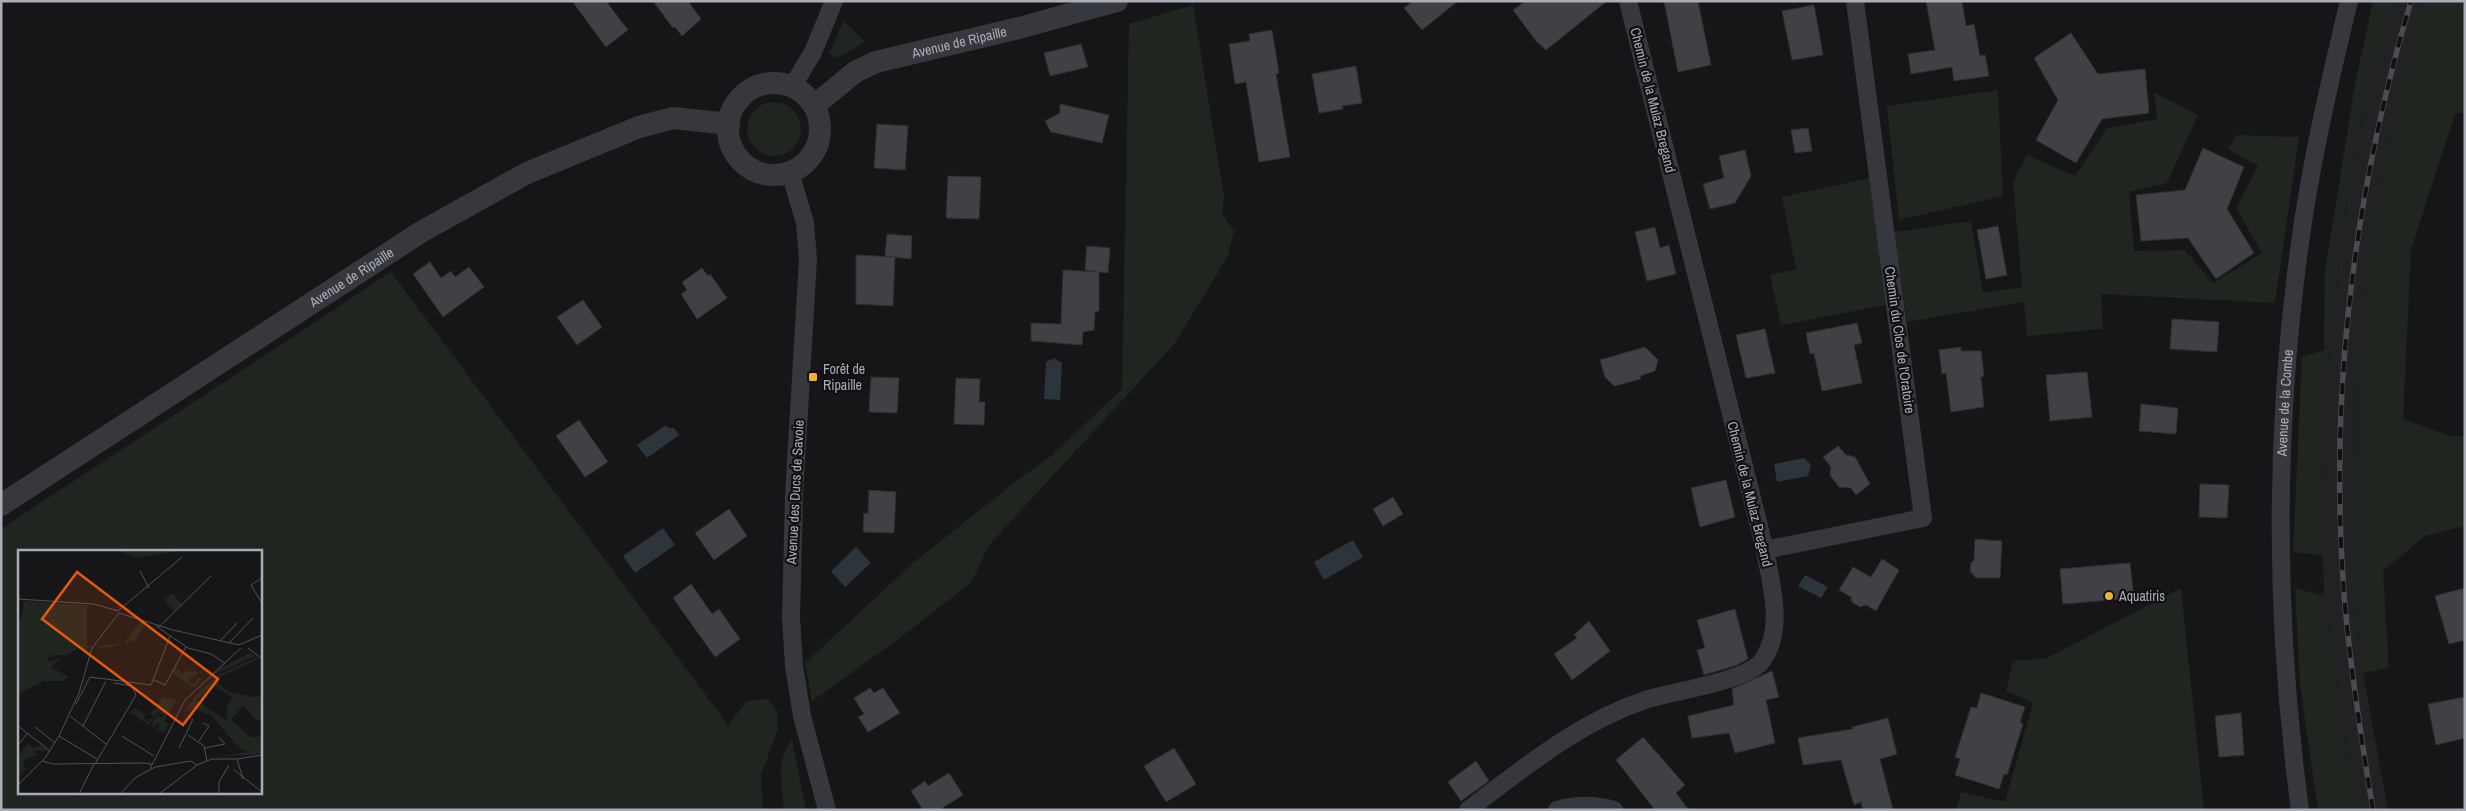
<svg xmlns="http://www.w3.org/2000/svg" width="2466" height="811" font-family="'Archivo Narrow',sans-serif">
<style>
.built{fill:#222225}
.green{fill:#1e261f;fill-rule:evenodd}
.water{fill:#2c353c}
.building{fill:#404145;stroke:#303034}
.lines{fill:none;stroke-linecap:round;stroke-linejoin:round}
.minor{stroke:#37383d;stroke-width:18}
.tertiary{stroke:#37383d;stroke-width:22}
.rail-casing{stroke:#4a4c52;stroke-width:5.5}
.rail{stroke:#111113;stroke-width:4;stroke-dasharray:11;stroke-linecap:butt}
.poi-dot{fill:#f2b134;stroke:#111113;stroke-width:2}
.labels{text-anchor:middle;stroke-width:4.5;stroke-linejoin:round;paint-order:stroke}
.street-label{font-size:14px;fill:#a8adb8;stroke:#111113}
.poi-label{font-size:14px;fill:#a8adb8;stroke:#111113;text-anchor:start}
.inset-road{fill:none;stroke:#505258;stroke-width:1}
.view{fill:#e8590c;fill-opacity:0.15;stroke:#e8590c;stroke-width:2.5}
.inset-edge{fill:none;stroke:#a8adb8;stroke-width:2.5}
</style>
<rect width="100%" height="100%" fill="#161618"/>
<path class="built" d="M2393,1H2424L2398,95L2373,221L2358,371L2356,592L2363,673L2388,810H2354L2324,596L2321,502L2327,366L2344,214L2368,86Z"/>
<path class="green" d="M2373,1H2393L2368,86L2344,214L2327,366L2321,502L2323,556L2293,552L2302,357L2324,350L2325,270L2356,79Z
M2424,1H2465V112L2455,114L2411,250L2403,419L2453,437L2465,436V526L2425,536L2383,571L2389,668L2363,673L2356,592L2358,371L2373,221L2398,95Z
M1193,5L1224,196L1222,214L1234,231L1228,256L1175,343L989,545L971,583L893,643L812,701L805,663L913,563L1015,482L1051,456L1122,389L1129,24Z
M844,21L865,42L837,58L829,53Z
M1998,90L2003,196L1899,220L1887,106Z
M2154,92L2198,115L2167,183L2129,192L2134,251L2185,250L2213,283L2262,253L2236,208L2258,166L2228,149L2236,135L2299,137L2275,303L2101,294L2103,329L2027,336L2024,302L1907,322L1894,232L1971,221L1983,293L2022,287L2013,182L2027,155L2075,176L2107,128L2157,119Z
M747 129a27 27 0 1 1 54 0a27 27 0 1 1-54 0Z
M1870,178L1886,305L1781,325L1770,275L1796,269L1782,197Z
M391,272L728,725L747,701L767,699L777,711L778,729L761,775L763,810H1V529ZM19,551H260V792H19Z
M2181,588L2204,810H1956L1961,792L2005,802L2033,703L2006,691L2013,661L2047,658Z
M2295,588L2324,596L2354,810H2318L2300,685Z
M792,740L806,810H784C782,786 775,760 792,740Z"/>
<path class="water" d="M1054,358L1062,363L1060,400L1044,399L1046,362Z
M666,425L668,428H674L679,435L647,458L637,445Z
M1804,458L1811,465L1808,476L1777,482L1774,464Z
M663,528L675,545L635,573L623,556Z
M1353,540L1363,557L1324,580L1314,562Z
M856,547L871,563L845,587L831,571Z
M1805,575L1828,587L1821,598L1798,586Z"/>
<path class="building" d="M572,1H606L628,30L606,47Z
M653,1H688L701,19L682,36L675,27L673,28Z
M1413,1H1458L1422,30L1404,8Z
M1526,1H1607L1546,50L1537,42L1513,10Z
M1664,1H1698L1711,65L1678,72Z
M1926,1H1962L1966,26L1974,24L1980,56L1985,55L1989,76L1954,81L1952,67L1911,74L1908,54L1935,50Z
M1814,5L1823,55L1792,60L1782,11Z
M1272,30L1279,73L1276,74L1290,157L1259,162L1246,82L1235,84L1229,44L1250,41L1249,34Z
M2071,33L2098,74L2145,69L2149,113L2102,119L2076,163L2036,140L2058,100L2034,58Z
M1081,44L1088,67L1050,76L1044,53Z
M1356,66L1362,103L1342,106L1343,109L1319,113L1312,74Z
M1060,104L1109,115L1102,143L1051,132L1045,121L1060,113Z
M877,124L908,126L905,170L874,168Z
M1808,128L1812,151L1795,153L1791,130Z
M2203,148L2244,167L2227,209L2254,253L2216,279L2188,238L2141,241L2136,195L2185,190Z
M1745,150L1751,176L1735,203L1710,209L1703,184L1724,178L1719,156Z
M948,176L981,177L979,219L946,218Z
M1998,226L2007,275L1986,279L1977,230Z
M1655,227L1660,248L1669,245L1676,274L1647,281L1635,232Z
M887,234L912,236L911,259L885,256Z
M1087,246L1110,248L1108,273L1099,272V311L1095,312L1094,330L1083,332L1082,345L1031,341V323L1061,324L1063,270L1097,272L1085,270Z
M856,255L895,257L893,306L856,304Z
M430,262L441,278L451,271L455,277L469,267L484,287L443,317L413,274Z
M702,268L708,276L710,274L727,298L697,319L681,294L687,290L682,282Z
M583,300L602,327L577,345L557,317Z
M2172,319L2219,322L2217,352L2170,349Z
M1857,323L1862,343L1854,345L1862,383L1822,391L1814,353L1810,354L1806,333Z
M1765,329L1775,373L1746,378L1736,335Z
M1645,347L1658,360L1655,371L1640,376L1641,379L1614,386L1605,377L1600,360Z
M1961,347V351H1981L1984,376L1981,377L1984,407L1951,412L1946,373L1942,374L1939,350Z
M2087,372L2092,417L2050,421L2046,375Z
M871,377L899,378L897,413L869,412Z
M956,378L980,379L979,402H985L984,425L954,424Z
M2141,404L2178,408L2176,434L2139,431Z
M579,420L608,462L585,477L556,436Z
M1838,446L1846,455L1855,457L1870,484L1856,495L1851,488L1839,487L1830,475L1831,467L1823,457Z
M1726,480L1735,517L1700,527L1691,488Z
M2200,484L2229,485L2227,518L2199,517Z
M869,490L896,492L894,533L863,532L864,513L868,514Z
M1393,497L1403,514L1383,526L1373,509Z
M729,509L747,536L714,560L695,533Z
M1975,539L2002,541L2000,578H1976L1970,571L1971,563L1974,560Z
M1882,559L1899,570L1876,611L1866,605L1860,607L1852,602L1851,597L1839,590L1853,567L1871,577Z
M2130,563L2134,598L2063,604L2060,569Z
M691,584L712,614L719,609L740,639L715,657L673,598Z
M2465,588V640L2449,644L2435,596Z
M1735,609L1748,659L1737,665L1704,675L1697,650L1705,648L1697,620Z
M1589,621L1610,651L1572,680L1554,654L1577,638L1574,635Z
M1772,671L1779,697L1766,700L1775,743L1735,753L1729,733L1692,738L1688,716L1734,705L1732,689Z
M870,688L874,693L883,688L900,713L868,732L858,717L864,714L854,698Z
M1981,693L2025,707L2020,722L2023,724L2007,775L2004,774L1999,789L1955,775L1960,759L1955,757L1971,707L1977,708Z
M2465,697V738L2436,745L2428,704Z
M2241,713L2244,755L2219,757L2215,716Z
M1888,718L1897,754L1880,759L1893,810H1863L1861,802L1854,805L1841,760L1803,765L1798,738L1853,729L1852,727Z
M1643,737L1685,785L1676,793L1689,810H1655L1616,760Z
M1174,748L1196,784L1166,802L1144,766Z
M1476,761L1489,781L1461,801L1448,782Z
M949,773L963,795L939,810H923L911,791L925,781L928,786Z"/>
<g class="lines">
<g class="minor">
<path d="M792,87L813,52L834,1"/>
<path d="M790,172L805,223L808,259L794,496L791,618L794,666L802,716L827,810"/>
<path d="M1765,550L1923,518L1855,1"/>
<path d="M1468,810C1524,768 1577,723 1645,700C1672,691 1746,682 1762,661C1785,629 1771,585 1765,550L1628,1"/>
<path d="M1557,810C1577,804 1594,804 1614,810"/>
<path id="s1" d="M2300,810C2275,624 2274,436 2299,250C2310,166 2329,84 2349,1"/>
</g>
<g class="tertiary">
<circle cx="774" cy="129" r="46"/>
<path id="s2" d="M814,106L855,72L876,62L1019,28L1117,1"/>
<path id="s3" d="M1,505L421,232L527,173L639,127L673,118L729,124"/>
</g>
<g class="rail-casing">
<path id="rail" d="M2373,810C2361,738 2350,667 2344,594C2329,394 2354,193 2411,1"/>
</g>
<use href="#rail" class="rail"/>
</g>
<g class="poi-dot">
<rect x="808" y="372" width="10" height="10" rx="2.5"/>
<circle cx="2109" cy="596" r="5"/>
</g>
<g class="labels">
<g class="street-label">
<text dy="5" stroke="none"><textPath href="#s2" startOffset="162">Avenue de Ripaille</textPath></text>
<text transform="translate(1653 100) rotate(76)" y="5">Chemin de la Mulaz Bregand</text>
<text dy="5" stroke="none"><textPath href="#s3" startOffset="418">Avenue de Ripaille</textPath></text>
<text transform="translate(1900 340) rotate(82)" y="5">Chemin du Clos de l'Oratoire</text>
<text dy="5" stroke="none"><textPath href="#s1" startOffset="408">Avenue de la Combe</textPath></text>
<text transform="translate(795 492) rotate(-87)" y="5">Avenue des Ducs de Savoie</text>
<text transform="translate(1750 494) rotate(76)" y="5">Chemin de la Mulaz Bregand</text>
</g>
<g class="poi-label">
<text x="823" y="374">Forêt de<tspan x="823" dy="16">Ripaille</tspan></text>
<text x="2119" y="601">Aquatiris</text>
</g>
</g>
<g transform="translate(18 550)">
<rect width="244" height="244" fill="#161618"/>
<path d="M99,0H166L121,8ZM155,43L164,55L156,61L146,50ZM6,51L69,55V95L72,97L67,102L54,93L60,98L50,105H35L30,108L31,112L43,108L33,117L51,127L45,131H26L0,144V72L4,67ZM122,72L127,74L118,90L89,98L75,97L106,93ZM231,103L237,106L198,124L166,153L201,119ZM239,107L240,109L200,128L201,135L211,142L235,147L244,145V170L239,171L225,155L213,170L234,188L244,186V204L198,207L229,202L219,196L194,166L174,158L165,163L178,145L200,125ZM195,135L214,147L209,156V171L178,150ZM157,117L162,120V126L168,119L170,122L178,121L180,124L170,129L173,134H177L180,127L184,129L176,138L154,123ZM145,147L158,150L146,171L151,174L146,183L140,180L142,175L139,173L136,178L133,175L139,165L143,168L145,165L139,162L131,175L112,162L118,158L126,164L130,162L125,168L130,171L135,167L132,162L140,158L138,155L132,156L137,152L139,155ZM11,193L15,198L24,195L30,201H16L19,205L7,210L5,214L8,219L0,227V205Z" fill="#1e261f" fill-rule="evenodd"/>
<path class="inset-road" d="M122,21L131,38M244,28L233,35L244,53M0,49L76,54L100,61M100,61L164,7M101,63L155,80M138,76L170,98L193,104L207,113M141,77L193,26M155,80L221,95L244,85M202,91L219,73M211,93L235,68M230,98L244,109M136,130L147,135L168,97M58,154L72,127L133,135L152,86M52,166L88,194M0,176L32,201M65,176L88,131M17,177L37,193M170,185L186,196L189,211M41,186L79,209M104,186L136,206M181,191L191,176L185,173M0,195L10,183M161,198L175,169M187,198L207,194L201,187M219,209L244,205M24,211L36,214L126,213L133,214V219M77,214L118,145L114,136L96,133M134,215L167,150L223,98M215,219L244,242M0,235L27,208L41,186L61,143L74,98L101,63M61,244L76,214M102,244L117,228L137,217L173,211L179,215M141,244L179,215L194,209H219L225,229M201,244V232L211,215"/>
<path class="view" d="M59,22L200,129L165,175L24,69Z"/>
<rect width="244" height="244" class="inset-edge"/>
</g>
<rect width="2466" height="811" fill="none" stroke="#a8adb8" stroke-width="5"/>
</svg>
